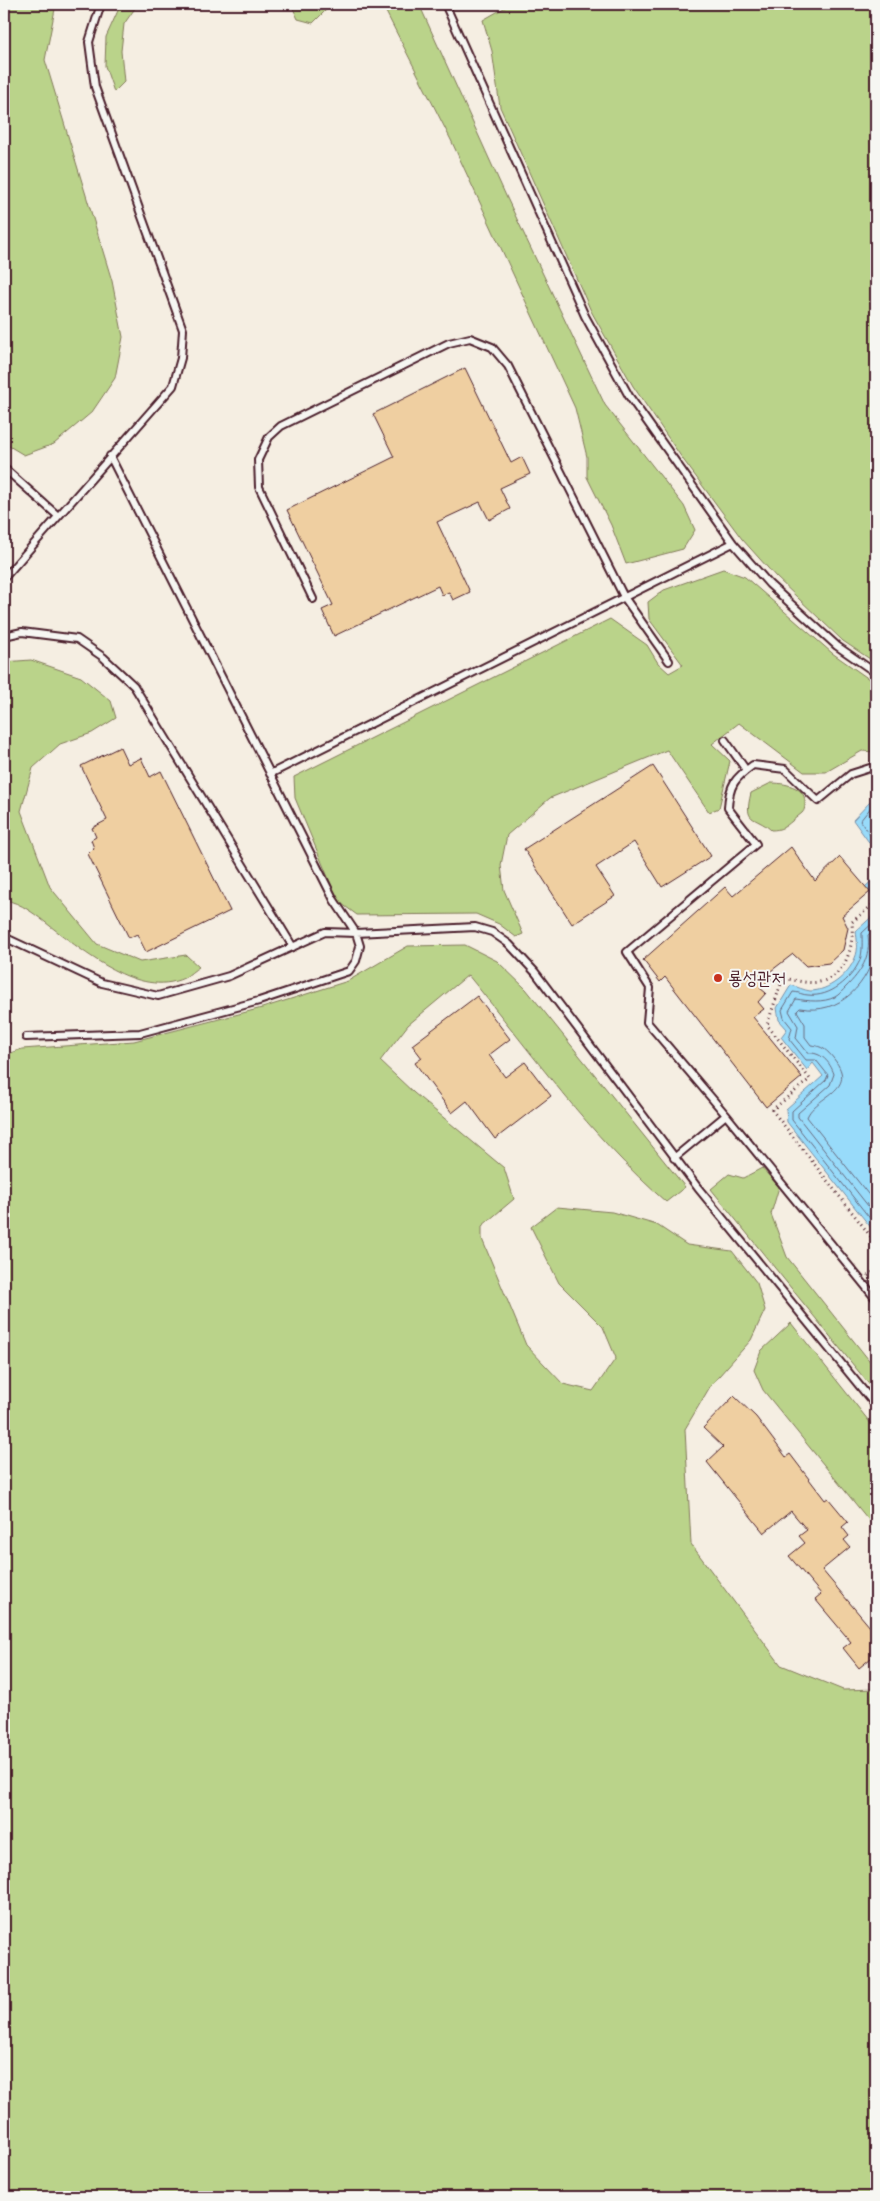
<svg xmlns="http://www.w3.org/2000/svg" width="880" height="2201" font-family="'Playpen Sans','Poor Story',sans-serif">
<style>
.green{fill:#bad38a;stroke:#82795a}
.water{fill:#98dbfa;stroke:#7990a7}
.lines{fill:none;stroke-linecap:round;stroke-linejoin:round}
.shore{stroke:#696a7e;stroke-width:1}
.building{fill:#efcfa1;stroke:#4a1f2b}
.lane-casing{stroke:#4a1f2b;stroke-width:10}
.path{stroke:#4a1f2b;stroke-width:3;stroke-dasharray:1 4;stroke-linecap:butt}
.lane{stroke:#f6f6f2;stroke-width:6}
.poi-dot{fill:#c8321e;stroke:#f6f6f2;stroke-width:2}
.labels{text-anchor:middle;stroke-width:4;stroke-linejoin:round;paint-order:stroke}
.poi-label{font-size:18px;fill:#4a1f2b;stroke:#f6f6f2;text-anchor:start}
</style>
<rect width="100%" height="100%" fill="#f5eee2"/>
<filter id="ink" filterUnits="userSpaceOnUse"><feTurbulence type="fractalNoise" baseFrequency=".02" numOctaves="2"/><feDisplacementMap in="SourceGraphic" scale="10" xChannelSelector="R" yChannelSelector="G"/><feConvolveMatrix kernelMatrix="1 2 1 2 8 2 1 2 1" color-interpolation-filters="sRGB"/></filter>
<g filter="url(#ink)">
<path class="green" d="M4,4H56L45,60L112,281L123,337L115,378L92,412L54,444L24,455L4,443Z
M121,4H138L124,24L121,51L124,82L114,92L105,66L106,37Z
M291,4H332L313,23L298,19Z
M382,4H419L506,196L605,405L684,506L695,530L683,549L626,564L611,525L587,477V457L575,408L451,140Z
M511,4H876V663L843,641L776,577L742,539L682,458L633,386L591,311L500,107L492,51L483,20Z
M723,569L745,577L832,653L876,684V752L862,751L826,772H804L739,723L712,744L730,761L719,808L709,812L667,750L550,798L507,835L501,865L504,890L523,934L516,937L499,924L476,914L357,915L338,901L295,798L294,777L610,619L647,645L658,663L669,673L683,665L649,619L648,602L664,590Z
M31,660L81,677L111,701L116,718L92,733L60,744L33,768L21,811L50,887L97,944L140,962L186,955L199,967C194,970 189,975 184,978C139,999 83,951 50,926C37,916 21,902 4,900V662Z
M771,783C783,783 805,786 805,802C805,806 805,810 802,813C799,816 795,818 792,821C785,827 781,830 771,830C755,815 743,825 751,793Z
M465,945L497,961L526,989L685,1187L666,1202C590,1136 532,1053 468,975L408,1025L380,1061L414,1093L504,1168L514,1199L482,1226V1239L526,1345L563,1384L593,1391L616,1358L603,1327L559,1283L531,1227L557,1207L612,1212L657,1225L687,1245L732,1251L757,1283L765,1310L751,1340L711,1385L685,1429L691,1544L781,1665L843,1690L876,1689V1901L872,1940L876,1947V2197H4V1055L22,1049L134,1041L262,1008L348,981L408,946Z
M762,1168L779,1187L771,1214L787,1257L876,1369V1393L711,1189L729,1174L743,1178Z
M791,1323L876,1430V1529L763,1390L754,1370L761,1351Z"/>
<path class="water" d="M875,792H876V852L853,820L871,801Z
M876,877V901L865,887Z
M876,913V1234L787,1122L786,1109L823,1076L813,1063L807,1070L781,1037L787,1029L779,1020L777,1008L791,985C797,987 804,990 810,991C829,991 848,975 855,958C859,949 857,940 856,931Z"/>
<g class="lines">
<path class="shore" d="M876,801L860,821L876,844
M876,920L862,933C862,941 863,951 860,960C852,979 830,998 808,995C803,995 798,992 793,992L782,1010L784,1018L792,1028L789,1039L806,1060H816L828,1075L826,1080L792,1111V1120L876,1226
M876,928L868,935C871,957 861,972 846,987C843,990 839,995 835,997C823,1003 808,1001 796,999L789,1011L798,1026L796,1038L808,1053C821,1052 830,1062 834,1074L830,1085L798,1113V1117L876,1216
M876,946C870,983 840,1016 800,1008L797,1011L805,1024V1037L811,1045C822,1046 827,1050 834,1059C859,1091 816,1095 807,1117L876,1204"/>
</g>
<path class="building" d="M465,368L511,463L522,457L530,474L500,488L510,509L489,520L480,502L437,522L470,592L453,600L449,592L442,595L438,586L334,636L322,610L333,605L287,510L394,457L373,414Z
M120,747L128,764L141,758L150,777L161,771L230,911L146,952L137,934L129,938L88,854L94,848L91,840L96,837L92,828L107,820L81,766Z
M653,766L711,856L662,887L634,842L596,867L615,896L572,924L524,849Z
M791,847L815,881L840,857L870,892L842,916L848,928L843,950L829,963L806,966L793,954L767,974L771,979L760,988L766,993L758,1002L764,1009L753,1017L802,1077L766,1107L665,977L660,982L643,960L725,887L733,896Z
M477,996L510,1039L489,1055L505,1077L525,1062L551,1096L495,1139L467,1101L452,1113L415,1063L422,1058L412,1045Z
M734,1396L756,1417L786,1457L790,1454L825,1500L828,1498L848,1522L842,1527L849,1536L844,1540L850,1547L822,1570L870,1627L876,1621V1654L859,1668L843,1648L851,1642L815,1599L821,1594L789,1556L805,1543L799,1536L807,1530L791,1511L764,1533L707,1462L723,1447L703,1428Z"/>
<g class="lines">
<g class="lane-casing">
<path id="lane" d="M445,4L585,316L629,396L733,543L769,584L837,646L876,673
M4,468L58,516
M4,578L173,386L181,358L183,330L95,87L89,42L101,4
M313,599L259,487L258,460L269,437L281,426L449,343L470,338L492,347L508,366L624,597L669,661
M4,636L22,632L77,639L103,657L134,686L293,947
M725,740L746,770
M270,774L733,543
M4,937L102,983L158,996L229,976L325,932L356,933L475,927L492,932L509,944L535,972L698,1188L876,1406
M26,1037L140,1033L259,1001L349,971L356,961L360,946L356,933L334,900L110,456
M726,1115L876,1299
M674,1158L726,1115L647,1022L650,988L627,952L756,844L728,808C729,785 735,778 753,765L785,769L818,801L851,774L876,766"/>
</g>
<path class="path" d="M876,902L852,922C854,945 847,977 819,982C807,984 795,980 783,978L767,1025L810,1079L772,1110L876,1243
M868,1276L876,1270"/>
<use href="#lane" class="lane"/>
</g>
</g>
<circle class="poi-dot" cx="718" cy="978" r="5"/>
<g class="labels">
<g class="poi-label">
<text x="728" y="984">룡성관저</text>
</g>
</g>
<rect width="880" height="2201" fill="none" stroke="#f6f6f2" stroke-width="20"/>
<rect x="10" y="10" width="860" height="2181" fill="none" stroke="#4a1f2b" stroke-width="2" filter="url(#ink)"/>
</svg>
